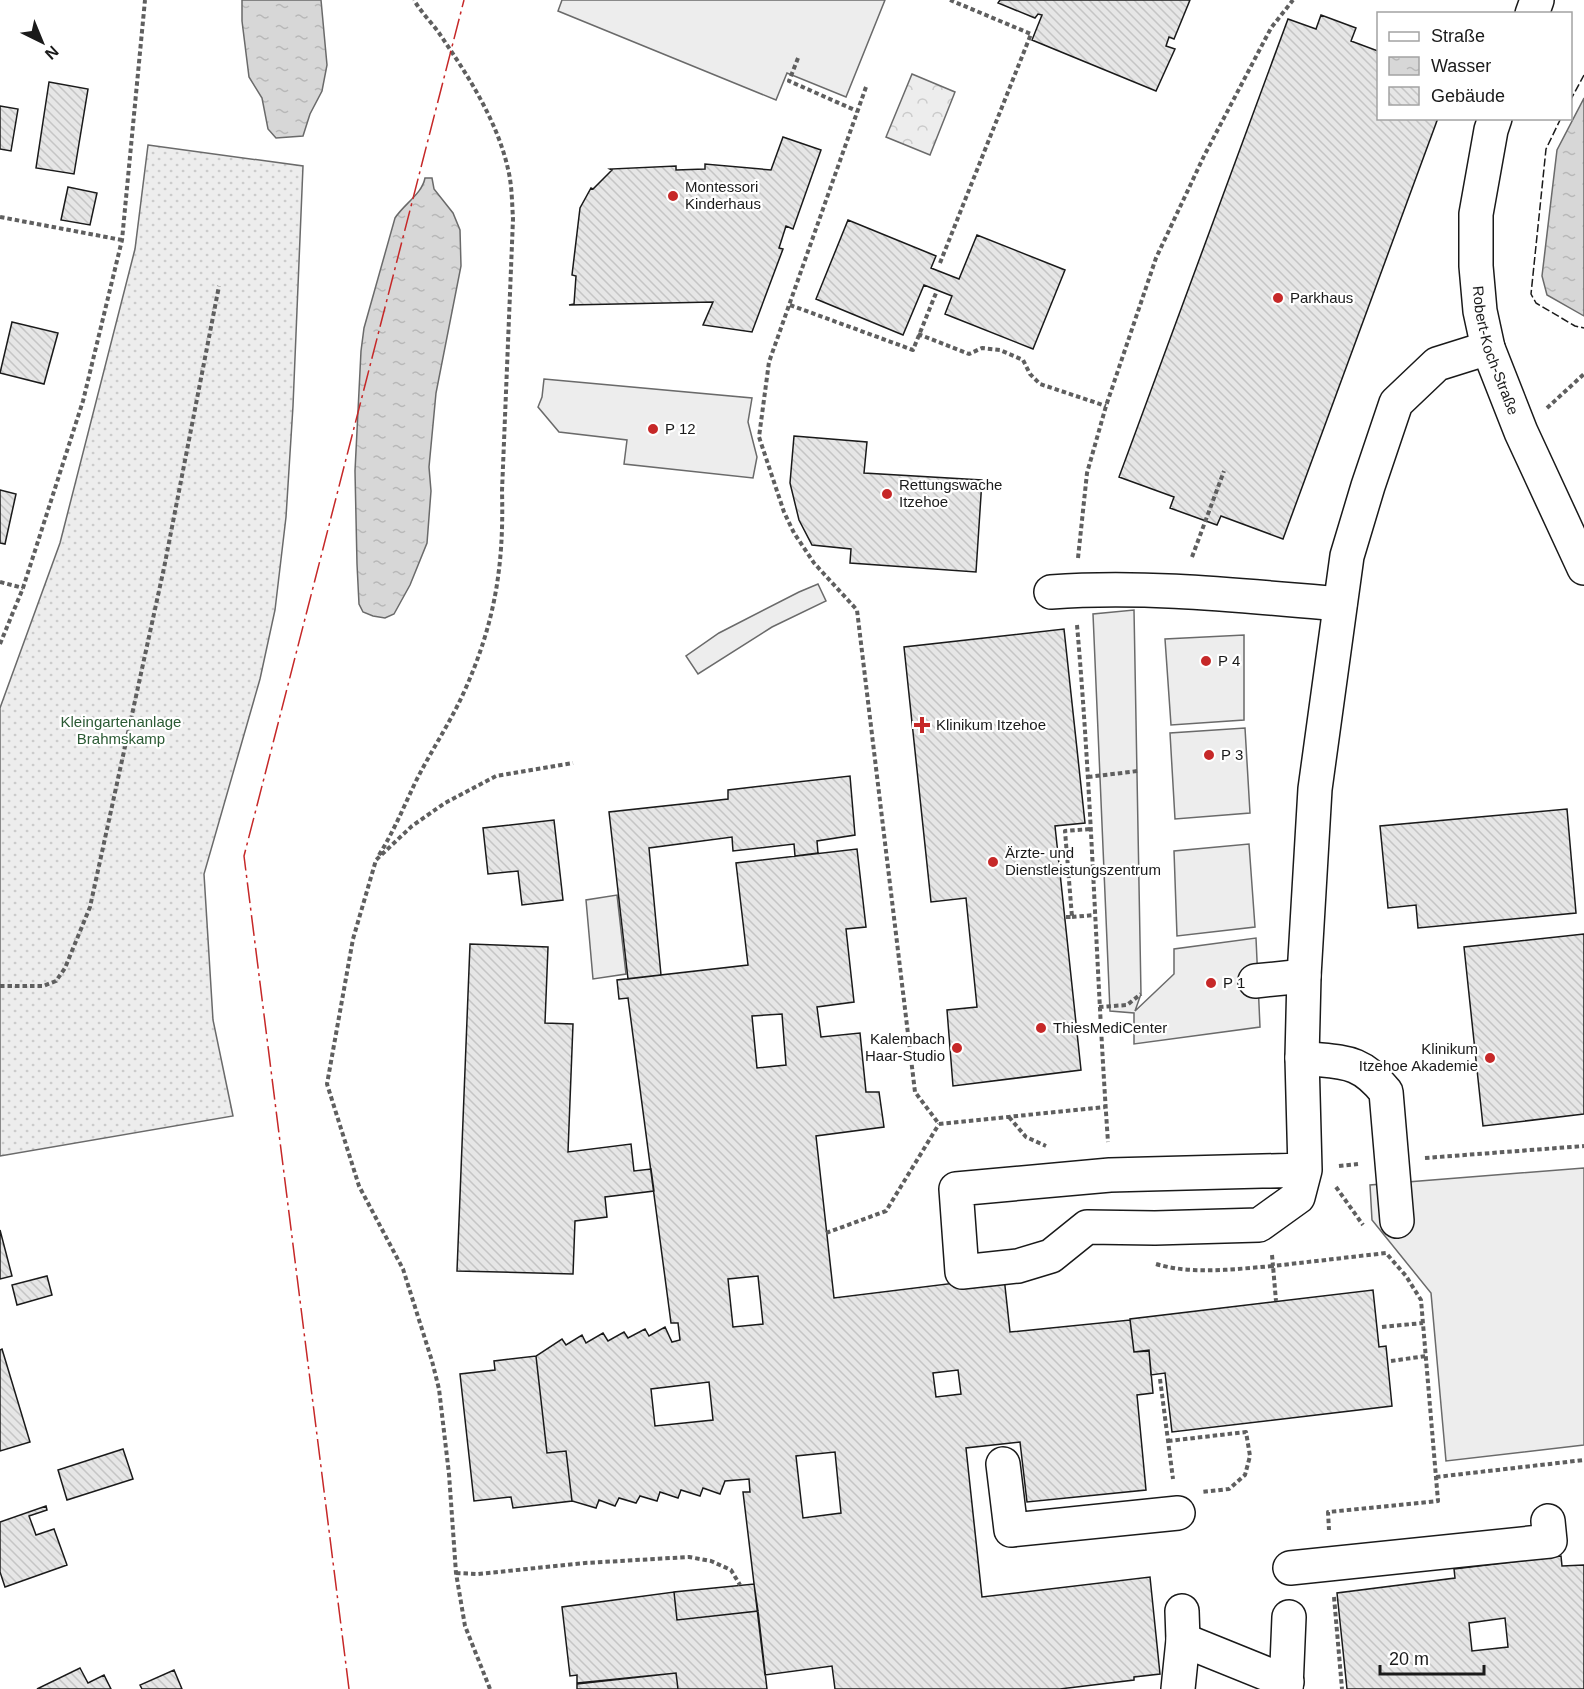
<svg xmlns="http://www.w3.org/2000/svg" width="1584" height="1689" font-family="Arial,sans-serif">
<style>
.built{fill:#ededed;stroke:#6a6a6a;stroke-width:1.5}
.forest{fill:url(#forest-crowns);stroke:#6a6a6a;stroke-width:1.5}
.garden{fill:url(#garden-dots);stroke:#6a6a6a;stroke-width:1.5}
.water{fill:url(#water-ripples);stroke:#6a6a6a;stroke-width:1.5}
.building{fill:url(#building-back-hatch);stroke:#1a1a1a;stroke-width:1.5;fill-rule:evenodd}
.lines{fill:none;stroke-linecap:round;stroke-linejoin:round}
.minor-casing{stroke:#1a1a1a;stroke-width:36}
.path{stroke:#5f5f5f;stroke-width:4;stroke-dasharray:4.5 3;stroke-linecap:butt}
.minor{stroke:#fff;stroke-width:33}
.fence{stroke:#1a1a1a;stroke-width:1.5;stroke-dasharray:8 3;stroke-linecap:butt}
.power{stroke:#c62828;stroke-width:1.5;stroke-dasharray:21 4.5 3 4.5;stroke-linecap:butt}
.poi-dot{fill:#c62828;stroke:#fff;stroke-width:2}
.labels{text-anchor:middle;stroke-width:4.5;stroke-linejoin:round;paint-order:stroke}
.poi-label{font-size:15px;fill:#1a1a1a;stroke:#fff;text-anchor:start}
.street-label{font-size:15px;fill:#1a1a1a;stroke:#fff}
.park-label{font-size:15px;fill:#2b5a34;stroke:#fff}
</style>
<defs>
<pattern id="forest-crowns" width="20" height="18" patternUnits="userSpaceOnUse" patternTransform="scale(1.5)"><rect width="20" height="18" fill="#ededed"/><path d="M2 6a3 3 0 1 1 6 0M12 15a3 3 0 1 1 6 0" fill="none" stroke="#cbcbcb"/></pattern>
<pattern id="garden-dots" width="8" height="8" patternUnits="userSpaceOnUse" patternTransform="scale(1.5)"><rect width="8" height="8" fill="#ededed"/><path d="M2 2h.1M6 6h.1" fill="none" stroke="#cbcbcb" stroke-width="1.8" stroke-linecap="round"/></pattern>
<pattern id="water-ripples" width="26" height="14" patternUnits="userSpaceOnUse" patternTransform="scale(1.5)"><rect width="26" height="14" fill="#d7d7d7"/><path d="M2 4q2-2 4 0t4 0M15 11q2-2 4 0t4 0" fill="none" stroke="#b8b8b8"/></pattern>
<pattern id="building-back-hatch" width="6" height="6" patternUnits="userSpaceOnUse" patternTransform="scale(1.5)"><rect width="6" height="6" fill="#e6e6e6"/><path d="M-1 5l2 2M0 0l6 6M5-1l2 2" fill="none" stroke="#c5c5c5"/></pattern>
</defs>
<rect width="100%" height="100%" fill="#fff"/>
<path class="built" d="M562,0H885L846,97L787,73L776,100L558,11Z
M544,379L752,398L748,422L757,457L753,478L624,464L627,440L559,432L538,407L542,397Z
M818,584L826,601L772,627L698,674L686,656L719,633L799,592Z
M1134,610L1141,994L1135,1011L1174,974V949L1256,938L1260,1027L1134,1044V1013L1110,1011L1093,614Z
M1244,635V720L1171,725L1165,639Z
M1245,728L1250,813L1175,819L1170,733Z
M1249,844L1255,927L1177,936L1174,851Z
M617,895L626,974L593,979L586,900Z
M1584,1168V1445L1446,1461L1431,1293L1372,1220L1370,1185Z"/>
<path class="forest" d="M912,74L955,92L930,155L886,137Z"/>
<path class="garden" d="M148,145L303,166L293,406L286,517L275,610L260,679L204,874L213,1020L233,1116L0,1156V708L60,543L135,249Z"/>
<path class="water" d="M242,0H321L327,65L322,91L310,114L303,136L276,138L268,129L262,98L249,77L242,21Z
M1584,98V316L1547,295L1542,276L1557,150Z
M425,178H432L434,189L453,213L460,230L461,266L436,393L429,467L431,491L427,543L410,585L394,614L385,618L373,616L363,612L359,604L357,564L355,471L361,351L364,328L395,218C404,204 422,194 425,178Z"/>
<path class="building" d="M1000,0H1190L1174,39L1169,37L1166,46L1175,49L1156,91L1032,40L1042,15L1038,14L1035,18L998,3Z
M1321,15L1356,28L1351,41L1378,51V118H1438L1283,539L1221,516L1217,525L1170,508L1174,497L1119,477L1288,19L1316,29Z
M49,82L88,89L74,174L36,168Z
M0,106L18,109L11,151L0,149Z
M783,137L821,150L793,229L786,226L779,248L783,249L752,332L703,325L713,302L569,305L574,304L576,276L572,275L580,208L591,188L593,189L612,170L610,169L676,166V170L705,169V164L771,170Z
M68,187L97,193L90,225L61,220Z
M848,220L936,256L931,268L959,279L977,235L1065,270L1033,349L945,314L952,296L924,285L903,335L816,299Z
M12,322L58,333L44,384L0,373Z
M794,436L867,442L864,473L982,480L976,572L850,563L851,549L812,545L799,520L790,483Z
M0,490L16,494L5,544L0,543Z
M1064,629L1085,823L1055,826L1081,1070L953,1086L947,1010L977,1007L966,898L931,902L904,647Z
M850,776L855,835L817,841L818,853L795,856L794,844L733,851L732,837L649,848L661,975L628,979L609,812L728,799V790Z
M1567,809L1576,913L1418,928L1416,905L1388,908L1380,826Z
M554,820L563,900L522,905L518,871L488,874L483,828Z
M857,849L866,927L846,929L854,1002L817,1007L821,1037L860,1033L866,1092H879L884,1127L816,1136L834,1298L1004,1277L1010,1332L1130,1320L1134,1352L1149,1351L1153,1393L1137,1395L1146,1490L1027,1502L1020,1442L966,1448L982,1597L1150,1577L1160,1674L1134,1677V1680L1060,1689H835L832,1666L765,1675L743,1492H750L749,1479L725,1481L720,1494L703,1488L700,1496L681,1490L678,1498L660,1492L657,1501L640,1496L636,1503L619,1498L615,1506L599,1500L596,1508L572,1501L566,1451L547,1453L536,1356L562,1339L566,1345L582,1335L586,1343L603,1333L608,1341L624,1332L628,1338L645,1329L649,1336L665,1327L672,1342L680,1340L678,1323H671L628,998L619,999L617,980L748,965L736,863ZM782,1014L786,1065L757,1068L752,1016ZM758,1276L763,1324L733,1327L728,1279ZM958,1370L961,1394L936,1397L933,1373ZM709,1382L713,1420L655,1426L651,1389ZM835,1452L841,1513L803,1518L796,1456Z
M1584,934V1114L1483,1126L1464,947Z
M470,944L548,947L545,1023L573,1024L568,1152L631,1144L634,1171L651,1169L654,1191L605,1197L607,1217L575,1221L573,1274L457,1271Z
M0,1230L12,1276L0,1279Z
M47,1276L52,1295L17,1305L12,1285Z
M1373,1290L1379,1347L1386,1346L1392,1406L1172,1432L1165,1373L1151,1375L1149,1350L1134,1352L1130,1319Z
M2,1349L30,1442L0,1451V1350Z
M536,1356L547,1453L566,1451L572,1501L513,1508L511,1497L474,1501L460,1374L495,1370L494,1361Z
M123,1449L133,1479L67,1500L58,1470Z
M46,1506L47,1510L29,1516L36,1535L54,1529L67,1565L5,1587L0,1572V1522Z
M1561,1556L1562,1566L1584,1565V1689H1347L1337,1593L1455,1578L1454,1569ZM1505,1618L1508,1647L1472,1651L1469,1623Z
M754,1584L758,1611L677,1620L674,1592Z
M674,1592L677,1620L758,1611L767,1689H678L676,1673L577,1683V1675L570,1676L562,1607Z
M80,1668L88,1683L104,1675L111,1689H37Z
M174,1670L182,1689H142L140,1685Z
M676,1673L678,1689H577V1684Z"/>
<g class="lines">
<g class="minor-casing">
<g id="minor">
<path d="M1532,14L1537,0"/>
<path id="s1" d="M1495,118L1491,130L1476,214V266L1480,311L1488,348L1521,432L1584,568"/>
<path d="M1051,592C1147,585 1244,596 1340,604"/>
<path d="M1255,981L1304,976"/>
<path d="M1302,1058C1342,1063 1359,1058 1386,1092L1397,1221"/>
<path d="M1305,1170L1110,1175L956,1189L962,1272L1018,1266L1051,1256L1087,1227L1155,1228L1259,1225L1298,1197L1305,1170L1302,1058L1304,976L1315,789L1347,556L1368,486L1396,403L1437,364L1488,348"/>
<path d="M1003,1464L1011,1530L1178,1513"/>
<path d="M1290,1568L1550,1541L1548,1521"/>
<path d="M1183,1640L1287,1682"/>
<path d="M1178,1689L1183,1640L1182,1611"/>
<path d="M1286,1689L1289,1617"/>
</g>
</g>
<path class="path" d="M798,58L789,81L857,111
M866,87L769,362L759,437L784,512L794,533L814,563L857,610L915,1092L939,1124
M0,217L122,240
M940,263L1031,34L950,0
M790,305L913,350L936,293
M918,334L969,354L982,348L1000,350L1023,360L1030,374L1040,384L1106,406
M1547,408L1584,374
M1192,557L1224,471
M1078,558L1087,473L1106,406L1156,258L1204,156L1271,28L1293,0
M0,582L23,588
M1077,625C1092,797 1096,970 1108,1142
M0,644L23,588L83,401L122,240L145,0
M1088,777L1138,771
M379,855C394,831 404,806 416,781C431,751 450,723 464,692C495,623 504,566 502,491L513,219C512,203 512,185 508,169C497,120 467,74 439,33C431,22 421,12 414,0
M1066,917H1072L1065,831L1090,829
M1072,917L1094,915
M0,986H43L56,981L65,968L90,907L164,568L219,286
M1099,1007L1127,1005L1141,994
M1009,1117L1026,1137L1046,1146
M939,1124L1105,1107
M1425,1158L1584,1146
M1339,1166L1358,1164
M1336,1187L1363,1225
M826,1233L886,1211L939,1124
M1272,1255L1273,1266L1386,1253L1406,1276L1421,1300L1438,1501L1328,1512L1329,1530
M1156,1264C1193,1275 1235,1269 1273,1266L1276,1301
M1382,1327L1423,1323
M1391,1361L1426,1356
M1160,1379L1173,1479
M1168,1441L1246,1432L1250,1456L1245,1475L1229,1489L1202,1492
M1436,1477L1584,1460
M456,1573L478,1574L585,1563L689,1557L711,1561L731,1570L740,1585
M1334,1597L1342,1689
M490,1689L465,1626L456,1573L449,1474L439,1389L432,1361L403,1269L359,1186L327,1084L353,939L376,860L412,826L445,803L496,776L573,763"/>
<use href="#minor" class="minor"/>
<path class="fence" d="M1570,101L1584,75
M1561,118L1546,149L1531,294L1536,303L1575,326L1584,328"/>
<path class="power" d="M349,1689L244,856L464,0"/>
</g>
<g class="poi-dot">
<circle cx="673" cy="196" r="6"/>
<circle cx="1278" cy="298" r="6"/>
<circle cx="653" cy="429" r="6"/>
<circle cx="887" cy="494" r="6"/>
<circle cx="1206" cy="661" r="6"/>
<path d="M919 716h6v6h6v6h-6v6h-6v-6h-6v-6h6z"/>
<circle cx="1209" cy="755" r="6"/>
<circle cx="993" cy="862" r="6"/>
<circle cx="1211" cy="983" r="6"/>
<circle cx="1041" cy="1028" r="6"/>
<circle cx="957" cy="1048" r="6"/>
<circle cx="1490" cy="1058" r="6"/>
</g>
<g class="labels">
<g class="poi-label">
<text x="685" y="192">Montessori<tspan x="685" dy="17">Kinderhaus</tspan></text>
<text x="1290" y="303">Parkhaus</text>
<text x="665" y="434">P 12</text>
<text x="899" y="490">Rettungswache<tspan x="899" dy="17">Itzehoe</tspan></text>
<text x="1218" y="666">P 4</text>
<text x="936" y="730">Klinikum Itzehoe</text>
<text x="1221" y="760">P 3</text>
<text x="1005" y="858">Ärzte- und<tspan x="1005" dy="17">Dienstleistungszentrum</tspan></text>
<text x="1223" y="988">P 1</text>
<text x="1053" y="1033">ThiesMediCenter</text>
<text x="945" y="1044" text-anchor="end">Kalembach<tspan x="945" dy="17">Haar-Studio</tspan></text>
<text x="1478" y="1054" text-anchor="end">Klinikum<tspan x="1478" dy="17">Itzehoe Akademie</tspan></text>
</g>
<g class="street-label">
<text dy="5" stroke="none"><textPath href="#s1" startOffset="237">Robert-Koch-Straße</textPath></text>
</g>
<g class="park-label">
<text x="121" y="727">Kleingartenanlage<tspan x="121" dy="17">Brahmskamp</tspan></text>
</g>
</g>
<rect x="1377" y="12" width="195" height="108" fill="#ffffff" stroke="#a3a3a3" stroke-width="1.5"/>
<rect x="1389" y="32" width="30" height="9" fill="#ffffff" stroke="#a3a3a3" stroke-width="1.5"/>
<text x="1431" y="42" font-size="18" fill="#1a1a1a">Straße</text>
<rect x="1389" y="57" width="30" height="18" fill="url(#water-ripples)" stroke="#a3a3a3" stroke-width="1.5"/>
<text x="1431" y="72" font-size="18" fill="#1a1a1a">Wasser</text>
<rect x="1389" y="87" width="30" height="18" fill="url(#building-back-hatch)" stroke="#a3a3a3" stroke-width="1.5"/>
<text x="1431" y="102" font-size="18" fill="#1a1a1a">Gebäude</text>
<g transform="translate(42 42) rotate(137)" stroke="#ffffff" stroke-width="4.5" paint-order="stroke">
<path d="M0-4.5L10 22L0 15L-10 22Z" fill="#1a1a1a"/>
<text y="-9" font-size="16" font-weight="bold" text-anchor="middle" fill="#1a1a1a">N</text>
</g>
<path d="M1380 1665v9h104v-9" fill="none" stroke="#1a1a1a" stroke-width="3"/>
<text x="1389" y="1665" font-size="18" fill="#1a1a1a" stroke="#ffffff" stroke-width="4.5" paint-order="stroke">20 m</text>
</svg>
